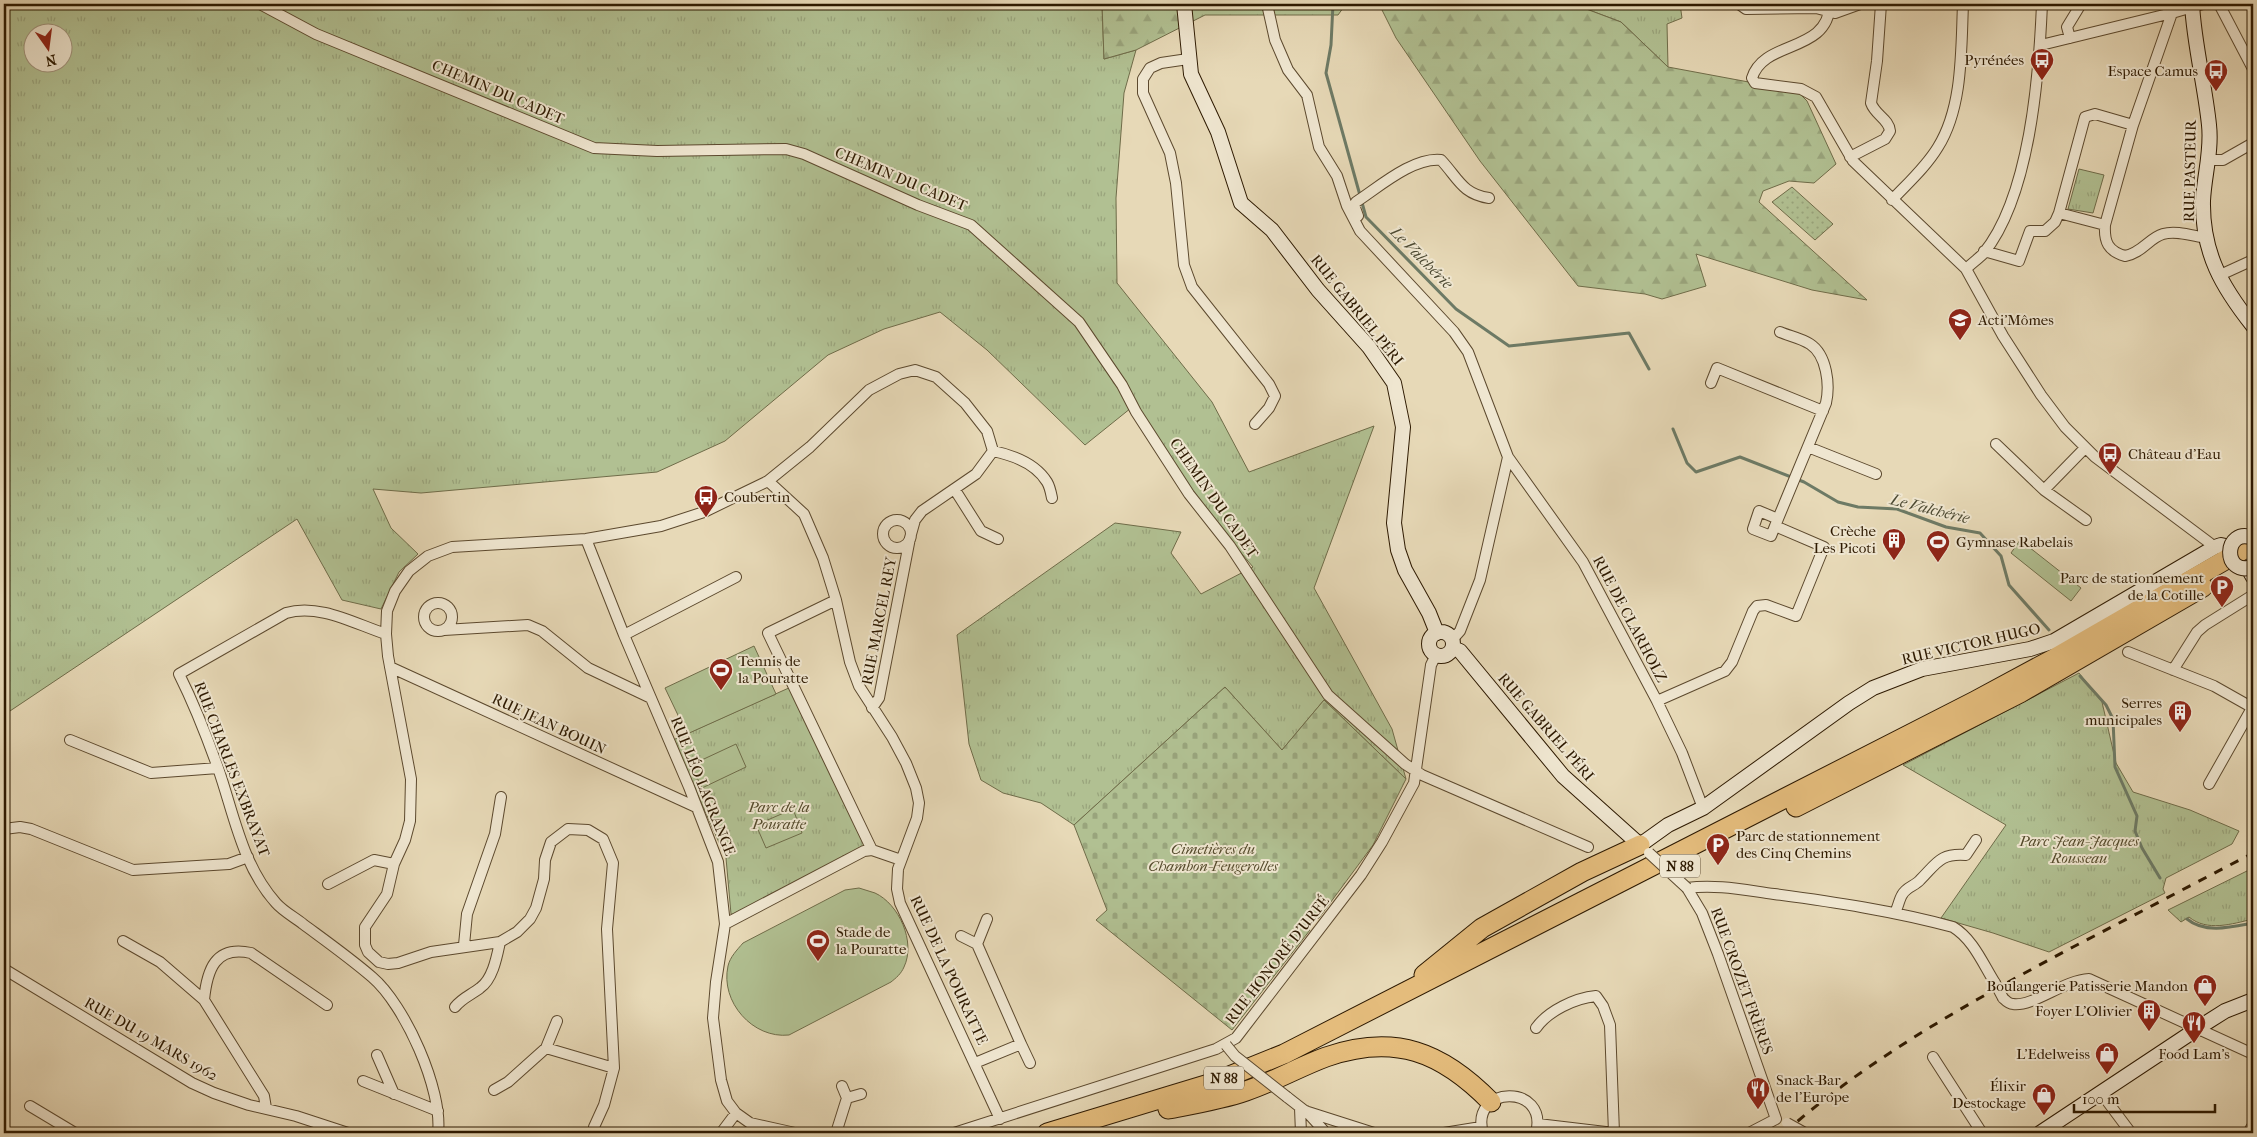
<svg xmlns="http://www.w3.org/2000/svg" width="2257" height="1137" font-family="'IM FELL French Canon',serif">
<style>
.grass{fill:url(#grass-tufts);stroke:#6f6c49;fill-rule:evenodd}
.forest{fill:url(#forest-firs);stroke:#6f6c49}
.cemetery{fill:url(#cemetery-stones);stroke:#6f6c49}
.garden{fill:url(#garden-dots);stroke:#6f6c49}
.pitch{fill:#b1c092;stroke:#6f6c49}
.lines{fill:none;stroke-linecap:round;stroke-linejoin:round}
.stream{stroke:#6d7a65;stroke-width:3}
.street-casing{stroke:#5c492e;stroke-width:12}
.secondary-casing{stroke:#2d1900;stroke-width:16}
.highway-casing{stroke:#2d1900;stroke-width:21}
.street{stroke:#efe6d0;stroke-width:10}
.secondary{stroke:#efe6d0;stroke-width:14}
.highway{stroke:#e4bc7c;stroke-width:19}
.rail{stroke:#2d1900;stroke-width:3;stroke-dasharray:9 9;stroke-linecap:butt}
.street-bridge-casing{stroke:#5c492e;stroke-width:12;stroke-linecap:butt}
.secondary-bridge-casing{stroke:#2d1900;stroke-width:16;stroke-linecap:butt}
.street-bridge{stroke:#efe6d0;stroke-width:10}
.secondary-bridge{stroke:#efe6d0;stroke-width:14}
.labels{text-anchor:middle;stroke-width:4;stroke-linejoin:round;paint-order:stroke}
.shield{fill:#efe6d0;stroke:#67563e;stroke-width:1}
.shield-label{font-size:14px;font-weight:bold;fill:#2d1900}
.poi-label{font-size:15px;fill:#2d1900;stroke:#efe6d0;text-anchor:end}
.street-label{font-size:15px;fill:#2d1900;stroke:#efe6d0}
.park-label{font-size:15px;font-style:italic;fill:#554b2c;stroke:#efe6d0}
.water-label{font-size:16px;font-style:italic;fill:#4d4a33;stroke:#efe6d0}
</style>
<defs>
<pattern id="grass-tufts" width="24" height="20" patternUnits="userSpaceOnUse" patternTransform="scale(1.25)"><rect width="24" height="20" fill="#b1c092"/><path d="M3 7l-1-3M5 7V3M7 7l1-3M15 17l-1-3M17 17v-4M19 17l1-3" fill="none" stroke="#99a47c"/></pattern>
<pattern id="forest-firs" width="22" height="20" patternUnits="userSpaceOnUse" patternTransform="scale(1.25)"><rect width="22" height="20" fill="#b1c092"/><path d="M5 1l3.5 6h-7zM16 11l3.5 6h-7z" fill="#99a47c"/></pattern>
<pattern id="cemetery-stones" width="16" height="16" patternUnits="userSpaceOnUse" patternTransform="scale(1.25)"><rect width="16" height="16" fill="#b1c092"/><path d="M2 7V4a2 2 0 0 1 4 0v3zM10 15v-3a2 2 0 0 1 4 0v3z" fill="#99a47c"/></pattern>
<pattern id="garden-dots" width="8" height="8" patternUnits="userSpaceOnUse" patternTransform="scale(1.25)"><rect width="8" height="8" fill="#b1c092"/><path d="M2 2h.1M6 6h.1" fill="none" stroke="#99a47c" stroke-width="1.8" stroke-linecap="round"/></pattern>
</defs>
<rect width="100%" height="100%" fill="#e7d9b7"/>
<filter id="stains"><feTurbulence type="fractalNoise" baseFrequency=".004" numOctaves="4"/><feColorMatrix values="0 0 0 0 .2 0 0 0 0 .09 0 0 0 0 .02 0 0 0 .5 -.17"/></filter>
<radialGradient id="worn" r=".72"><stop offset=".6" stop-color="#630" stop-opacity="0"/><stop offset="1" stop-color="#630" stop-opacity=".3"/></radialGradient>
<path class="grass" d="M4,4H1102L1104,59L1136,50L1124,93L1116,198L1117,283L1212,402L1249,472L1374,426L1314,588L1392,729L1406,779L1324,700L1282,750L1225,687L1074,825L1041,803L1003,793L981,780L969,744L957,635L1115,523L1181,532L1171,553L1201,594L1253,567L1198,502L1131,408L1085,445L987,350L940,312L884,329L828,355L725,441L657,472L421,493L373,489L391,528L418,554L399,572L381,609L342,600L297,519L4,715ZM32,32H62V62H32Z
M1573,4H1680L1682,18L1667,24L1668,67L1621,22Z
M2079,169L2104,175L2093,213L2068,209Z
M2079,673L2102,702L2116,763L2133,792L2190,810L2239,831L2232,844L2166,878L2163,889L2165,893L2049,952L1993,933L1941,918L2006,825L1903,765Z
M791,687L866,845L736,915L731,914L726,858L673,740Z
M2253,868V919C2232,924 2207,932 2189,917L2181,922L2168,910Z"/>
<path class="forest" d="M1102,4H1346L1338,15H1205L1136,50L1104,59Z
M1379,4H1573L1621,22L1668,67L1797,91L1807,101L1836,164L1814,183L1789,181L1763,191L1759,202L1867,300L1812,290L1696,254L1706,286L1662,299L1645,294L1578,286L1480,161L1396,38Z"/>
<path class="cemetery" d="M1225,687L1282,750L1324,700L1406,779L1373,845L1319,918L1314,919L1307,928L1310,930L1232,1030L1096,920L1107,910L1074,825Z"/>
<path class="garden" d="M1792,187L1833,224L1815,240L1772,202Z"/>
<path class="pitch" d="M2020,540L2081,588L2071,601L2011,553Z
M754,646L776,694L687,734L665,688Z
M736,744L746,767L702,788L691,765Z
M793,809L802,833L766,848L756,825Z
M859,888C864,890 870,891 875,893C899,904 916,942 904,967C901,974 896,978 891,982L789,1035C753,1039 720,1002 728,966C730,957 737,950 743,943L845,890Z"/>
<g class="lines">
<path class="stream" d="M1333,4L1331,45L1326,73L1366,217L1456,309L1509,346L1629,333L1649,369
M1673,429L1687,463L1696,472L1740,457L1804,482L1838,502L1858,507L1897,509L1946,527L1980,533L2001,556L2009,585L2049,630
M2080,676L2106,705L2113,719L2115,767L2137,816L2135,831L2142,848L2160,878
M2187,919C2205,934 2232,927 2253,923"/>
<g class="street-casing">
<path id="street" d="M260,4L316,34L594,148L657,151L786,149L804,154L918,205L971,225L1079,322L1122,385L1136,412L1189,494L1230,546L1328,695L1405,764L1422,775L1588,847
M1267,4L1275,40L1288,70L1307,95L1319,147L1337,176L1347,206L1360,231L1454,332L1468,352L1508,457L1583,562L1657,701L1682,753L1703,808
M1739,4L1746,9L1816,8L1835,13L1860,4
M1830,4C1828,54 1764,39 1752,78L1755,83L1801,89L1816,97L1853,161L1966,269L2003,336L2041,395L2065,427L2095,457L2215,547
M2219,4L2253,69
M2172,13L2133,125L2095,114L2085,117L2059,213L2105,225C2104,242 2108,251 2125,256C2142,253 2149,238 2163,234C2176,230 2193,236 2206,238
M2070,38L2067,27L2081,4
M2041,45L2172,13L2203,4
M1188,59L1161,63L1150,68L1143,79V93L1170,153L1176,183L1184,265L1192,287L1269,384L1275,396L1269,408L1255,424
M1850,157L1885,139L1890,131C1889,119 1875,115 1871,103L1877,61L1881,4
M2208,160H2223L2253,143
M1892,200C1908,183 1926,167 1938,147C1963,107 1961,50 1963,4
M1358,216L1354,205L1356,202C1379,187 1413,157 1441,160C1458,178 1462,194 1489,198
M2105,225L2133,125
M1984,251L2019,261L2030,231H2045L2055,222L2059,213
M1966,269C1971,264 1978,259 1983,254C2030,197 2039,76 2042,4
M2218,276L2253,260
M1711,383L1717,368L1823,411
M1996,444L2044,490L2084,449
M1808,447L1876,474
M768,481L804,514L823,558L836,600L850,662L859,686L892,737L906,763L916,788L919,803L917,818L898,869L897,889L900,903L1000,1119
M955,490L981,531L998,539
M2044,490L2086,520
M883 534a14 14 0 1 1 28 0a14 14 0 1 1-28 0Z
M1775,526L1771,536L1753,529L1759,511L1778,519
M586,539L624,635L689,787L718,862L725,924L716,982L713,1018L721,1080L727,1101L736,1113L750,1123L795,1133
M836,600L768,633L872,850
M424 617a14 14 0 1 1 28 0a14 14 0 1 1-28 0Z
M444,630L528,625L542,631L588,668L651,698
M386,634C355,624 319,603 286,613L179,674C194,704 207,737 218,768C234,814 242,865 276,903C283,911 294,917 303,924C326,941 350,958 372,977C405,1005 443,1090 438,1133
M624,635L736,577
M1452,640L1460,631L1480,580L1508,457
M2128,652L2214,686L2253,708
M390,667L696,807
M2173,670L2197,632L2205,625L2253,595
M1657,701L1725,671L1732,662L1753,611L1757,606L1766,605L1796,616L1824,547L1775,526L1826,403C1830,385 1827,355 1810,344C1801,338 1789,336 1780,332
M872,708L879,698L910,538L915,520L922,511L976,474L993,451C1012,455 1036,464 1047,482C1050,487 1051,493 1052,498
M70,740L151,773L218,768
M2209,784L2252,708
M4,829L20,827L31,829L133,870L229,864L248,857
M328,884L374,860L394,864
M1895,913C1898,907 1899,900 1902,895C1906,887 1915,886 1920,880C1937,863 1940,853 1966,855L1976,840
M725,924L864,851L872,850L901,860
M961,936L977,944
M123,941L160,962L204,1000
M464,945L467,914L495,834L501,797
M4,969L192,1083L214,1093L249,1105L296,1116L348,1133
M2003,998C2006,1001 2009,1004 2013,1004C2033,1007 2064,980 2089,979L2253,1054
M455,1007C462,998 471,995 480,988C493,979 497,956 500,942
M1536,1028C1548,1011 1575,998 1596,996L1603,1006L1610,1025L1614,1133
M1021,1044L1030,1063
M546,1048L557,1021
M377,1055L394,1094
M1933,1057L1982,1133
M975,1063L1021,1044L977,944L987,919
M363,1081L438,1111
M494,1090L508,1082L546,1048L614,1068
M2101,1093L2131,1133
M1287,1097L1305,1111L1374,1133
M847,1098L861,1094
M30,1106L75,1133
M266,1108L264,1096L204,1000C207,970 215,945 251,953L327,1005
M1300,1108L1301,1133
M1306,1111L1326,1133
M1776,1119L1718,954L1702,913L1687,888C1716,884 1744,890 1774,894C1834,902 1894,911 1953,927C1973,939 1983,964 1995,983
M1538,1124L1614,1133
M594,1133V1127L604,1105L614,1068L607,929L613,863L603,839L588,830L568,829L551,842L545,860L544,879L536,908L530,919L517,932L500,942L431,952L398,963L388,964L379,962L368,952L365,945V927L387,894L394,864L405,840L410,821L411,779L388,656L386,634L387,611L395,591L409,571L428,556L452,547L586,539L661,526L704,512L768,481L810,447L869,390L899,374L915,370L936,377L965,403L987,431L993,451
M721,1133L736,1113
M836,1133L847,1098L842,1086
M954,1133L1216,1049L1236,1038L1361,875L1382,842L1414,783L1431,665L1436,655
M1444,1133L1481,1127
M1483,1133C1469,1085 1549,1083 1536,1133
M1749,1133L1776,1119
M2248,1133L2253,1125"/>
</g>
<g class="secondary-casing">
<path id="secondary" d="M1184,4L1191,74L1218,132L1241,203L1272,230L1318,290L1369,347L1394,383L1403,427L1394,523L1398,550L1405,570L1429,613L1437,633
M2192,4C2194,44 2205,85 2209,125C2212,151 2204,176 2203,201C2202,253 2222,287 2253,326
M2248,568L2253,577
M1429 644a12 12 0 1 1 24 0a12 12 0 1 1-24 0Z
M1453,648L1460,651L1563,776L1640,845L1668,825L1703,808L1849,703L1873,688L1922,669L2030,649L2054,641L2215,547L2221,545L2230,547
M2040,1133L2206,1023L2225,1011L2253,1000"/>
</g>
<g class="highway-casing">
<path id="highway" d="M1796,807L2020,693L2203,587
M1424,975L1482,928L1582,872L1640,845
M1168,1109C1194,1104 1220,1100 1246,1091C1273,1082 1299,1067 1326,1057C1395,1033 1442,1052 1491,1102
M1047,1133L1212,1083L1284,1054L1975,701L2055,658L2253,544"/>
</g>
<use href="#street" class="street"/>
<use href="#secondary" class="secondary"/>
<use href="#highway" class="highway"/>
<path class="rail" d="M1784,1133C1870,1057 1972,1001 2073,947C2133,916 2193,884 2253,853"/>
<g class="street-bridge-casing">
<path id="street-bridge" d="M1649,853L1687,888
M1995,983L2003,998
M1226,1045L1235,1056L1287,1097
M1787,1123L1805,1133"/>
</g>
<g class="secondary-bridge-casing">
<path id="secondary-bridge" d="M2253,538C2224,526 2221,577 2253,567"/>
</g>
<use href="#street-bridge" class="street-bridge"/>
<use href="#secondary-bridge" class="secondary-bridge"/>
</g>
<defs>
<g id="bus-pin" transform="scale(1.25)"><path d="M0 17L-7.5 6A9.5 9.5 0 1 1 7.5 6Z" fill="#8f2418" stroke="#efe6d0"/><path d="M-5-6H5V4H4V6H2V4H-2V6H-4V4H-5ZM-3.5-4V0h7V-4ZM-3.5 1.2v1.5H-2V1.2ZM2 1.2v1.5H3.5V1.2Z" fill="#fff"/></g>
<g id="school-pin" transform="scale(1.25)"><path d="M0 17L-7.5 6A9.5 9.5 0 1 1 7.5 6Z" fill="#8f2418" stroke="#efe6d0"/><path d="M0-5L7-2L0 1L-7-2ZM-4 1L0 2.5L4 1V4Q0 6-4 4Z" fill="#fff"/></g>
<g id="building-pin" transform="scale(1.25)"><path d="M0 17L-7.5 6A9.5 9.5 0 1 1 7.5 6Z" fill="#8f2418" stroke="#efe6d0"/><path d="M-4-6H4V6H1V3H-1V6H-4ZM-2.5-4.3h1.7v1.8h-1.7ZM.8-4.3h1.7v1.8H.8ZM-2.5-1h1.7V.8h-1.7ZM.8-1h1.7V.8H.8Z" fill="#fff"/></g>
<g id="stadium-pin" transform="scale(1.25)"><path d="M0 17L-7.5 6A9.5 9.5 0 1 1 7.5 6Z" fill="#8f2418" stroke="#efe6d0"/><path d="M0-5a6.5 5 0 1 0 0 10a6.5 5 0 1 0 0-10ZM-3.5-1.8h7v3.6h-7Z" fill="#fff"/></g>
<g id="parking-pin" transform="scale(1.25)"><path d="M0 17L-7.5 6A9.5 9.5 0 1 1 7.5 6Z" fill="#8f2418" stroke="#efe6d0"/><path d="M-3.5-5.5H1a3.5 3.5 0 0 1 0 7H-1V5.5H-3.5ZM-1-3.4V-.6H.8a1.4 1.4 0 0 0 0-2.8Z" fill="#fff"/></g>
<g id="shop-pin" transform="scale(1.25)"><path d="M0 17L-7.5 6A9.5 9.5 0 1 1 7.5 6Z" fill="#8f2418" stroke="#efe6d0"/><path d="M-5-2.5h2.3a2.7 3.5 0 0 1 5.4 0H5L5.5 6h-11ZM-1.5-2.5h3a1.5 2.3 0 0 0-3 0Z" fill="#fff"/></g>
<g id="restaurant-pin" transform="scale(1.25)"><path d="M0 17L-7.5 6A9.5 9.5 0 1 1 7.5 6Z" fill="#8f2418" stroke="#efe6d0"/><path d="M-5-6h1v4h1v-4h1v4h1v-4h1v5L-1.5 .5V6h-2V.5L-5-1ZM5-6V6H3V1.5H1.5Q1.5-4 5-6Z" fill="#fff"/></g>
</defs>
<g fill-rule="evenodd">
<use href="#bus-pin" x="2042" y="60"/>
<use href="#bus-pin" x="2216" y="71"/>
<use href="#school-pin" x="1960" y="320"/>
<use href="#bus-pin" x="2110" y="454"/>
<use href="#bus-pin" x="706" y="497"/>
<use href="#building-pin" x="1894" y="540"/>
<use href="#stadium-pin" x="1938" y="542"/>
<use href="#parking-pin" x="2222" y="587"/>
<use href="#stadium-pin" x="721" y="670"/>
<use href="#building-pin" x="2180" y="712"/>
<use href="#parking-pin" x="1718" y="845"/>
<use href="#stadium-pin" x="818" y="941"/>
<use href="#shop-pin" x="2205" y="986"/>
<use href="#building-pin" x="2149" y="1011"/>
<use href="#restaurant-pin" x="2194" y="1023"/>
<use href="#shop-pin" x="2107" y="1054"/>
<use href="#restaurant-pin" x="1758" y="1089"/>
<use href="#shop-pin" x="2044" y="1095"/>
</g>
<g class="labels">
<g class="shield">
<rect x="1660" y="854.5" width="40" height="23" rx="4"/>
<rect x="1204" y="1066.5" width="40" height="23" rx="4"/>
</g>
<g class="shield-label">
<text x="1680" y="871">N 88</text>
<text x="1224" y="1083">N 88</text>
</g>
<g class="poi-label">
<text x="2024" y="65">Pyrénées</text>
<text x="2198" y="76">Espace Camus</text>
<text x="1978" y="325" text-anchor="start">Acti'Mômes</text>
<text x="2128" y="459" text-anchor="start">Château d'Eau</text>
<text x="724" y="502" text-anchor="start">Coubertin</text>
<text x="1876" y="536">Crèche<tspan x="1876" dy="17">Les Picoti</tspan></text>
<text x="1956" y="547" text-anchor="start">Gymnase Rabelais</text>
<text x="2204" y="583">Parc de stationnement<tspan x="2204" dy="17">de la Cotille</tspan></text>
<text x="738" y="666" text-anchor="start">Tennis de<tspan x="738" dy="17">la Pouratte</tspan></text>
<text x="2162" y="708">Serres<tspan x="2162" dy="17">municipales</tspan></text>
<text x="1736" y="841" text-anchor="start">Parc de stationnement<tspan x="1736" dy="17">des Cinq Chemins</tspan></text>
<text x="836" y="937" text-anchor="start">Stade de<tspan x="836" dy="17">la Pouratte</tspan></text>
<text x="2188" y="991">Boulangerie Patisserie Mandon</text>
<text x="2132" y="1016">Foyer L'Olivier</text>
<text x="2090" y="1059">L'Edelweiss</text>
<text x="2194" y="1059" text-anchor="middle">Food Lam's</text>
<text x="1776" y="1085" text-anchor="start">Snack-Bar<tspan x="1776" dy="17">de l'Europe</tspan></text>
<text x="2026" y="1091">Élixir<tspan x="2026" dy="17">Destockage</tspan></text>
</g>
<g class="street-label">
<text transform="translate(498 92) rotate(23)" y="5">CHEMIN DU CADET</text>
<text transform="translate(2190 171) rotate(-89)" y="5">RUE PASTEUR</text>
<text transform="translate(901 179) rotate(23)" y="5">CHEMIN DU CADET</text>
<text transform="translate(1357 310) rotate(51)" y="5">RUE GABRIEL PÉRI</text>
<text transform="translate(1214 498) rotate(55)" y="5">CHEMIN DU CADET</text>
<text transform="translate(1630 619) rotate(62)" y="5">RUE DE CLARHOLZ</text>
<text transform="translate(879 621) rotate(-79)" y="5">RUE MARCEL REY</text>
<text transform="translate(1971 644) rotate(-13)" y="5">RUE VICTOR HUGO</text>
<text transform="translate(549 724) rotate(25)" y="5">RUE JEAN BOUIN</text>
<text transform="translate(1546 727) rotate(49)" y="5">RUE GABRIEL PÉRI</text>
<text transform="translate(232 769) rotate(69)" y="5">RUE CHARLES EXBRAYAT</text>
<text transform="translate(703 786) rotate(68)" y="5">RUE LÉO LAGRANGE</text>
<text transform="translate(1277 960) rotate(-52)" y="5">RUE HONORÉ D'URFÉ</text>
<text transform="translate(949 970) rotate(65)" y="5">RUE DE LA POURATTE</text>
<text transform="translate(1742 981) rotate(70)" y="5">RUE CROZET FRÈRES</text>
<text transform="translate(151 1039) rotate(30)" y="5">RUE DU 19 MARS 1962</text>
</g>
<g class="park-label">
<text x="779" y="812">Parc de la<tspan x="779" dy="17">Pouratte</tspan></text>
<text x="2079" y="846">Parc Jean-Jacques<tspan x="2079" dy="17">Rousseau</tspan></text>
<text x="1213" y="854">Cimetières du<tspan x="1213" dy="17">Chambon-Feugerolles</tspan></text>
</g>
<g class="water-label">
<text transform="translate(1422 257) rotate(45)" y="6">Le Valchérie</text>
<text transform="translate(1930 508) rotate(14)" y="6">Le Valchérie</text>
</g>
</g>
<rect width="2257" height="1137" fill="none" stroke="#e7d9b7" stroke-width="20"/>
<rect x="5" y="5" width="2247" height="1127" fill="none" stroke="#2d1900" stroke-width="2.5"/>
<rect x="10" y="10" width="2237" height="1117" fill="none" stroke="#2d1900"/>
<g transform="translate(48 48) rotate(166)"><circle r="24" fill="#efe6d0" stroke="#a1947d"/>
<path d="M0-4L9 19L0 12L-9 19Z" fill="#8f2418"/>
<text y="-8" font-size="14" font-weight="bold" text-anchor="middle" fill="#2d1900">N</text>
</g>
<path d="M2074 1104v8h141v-8" fill="none" stroke="#2d1900" stroke-width="2.5"/>
<text x="2082" y="1104" font-size="15" fill="#2d1900" stroke="#efe6d0" stroke-width="4" paint-order="stroke">100 m</text>
<rect width="100%" height="100%" filter="url(#stains)"/>
<rect width="100%" height="100%" fill="url(#worn)"/>
</svg>
